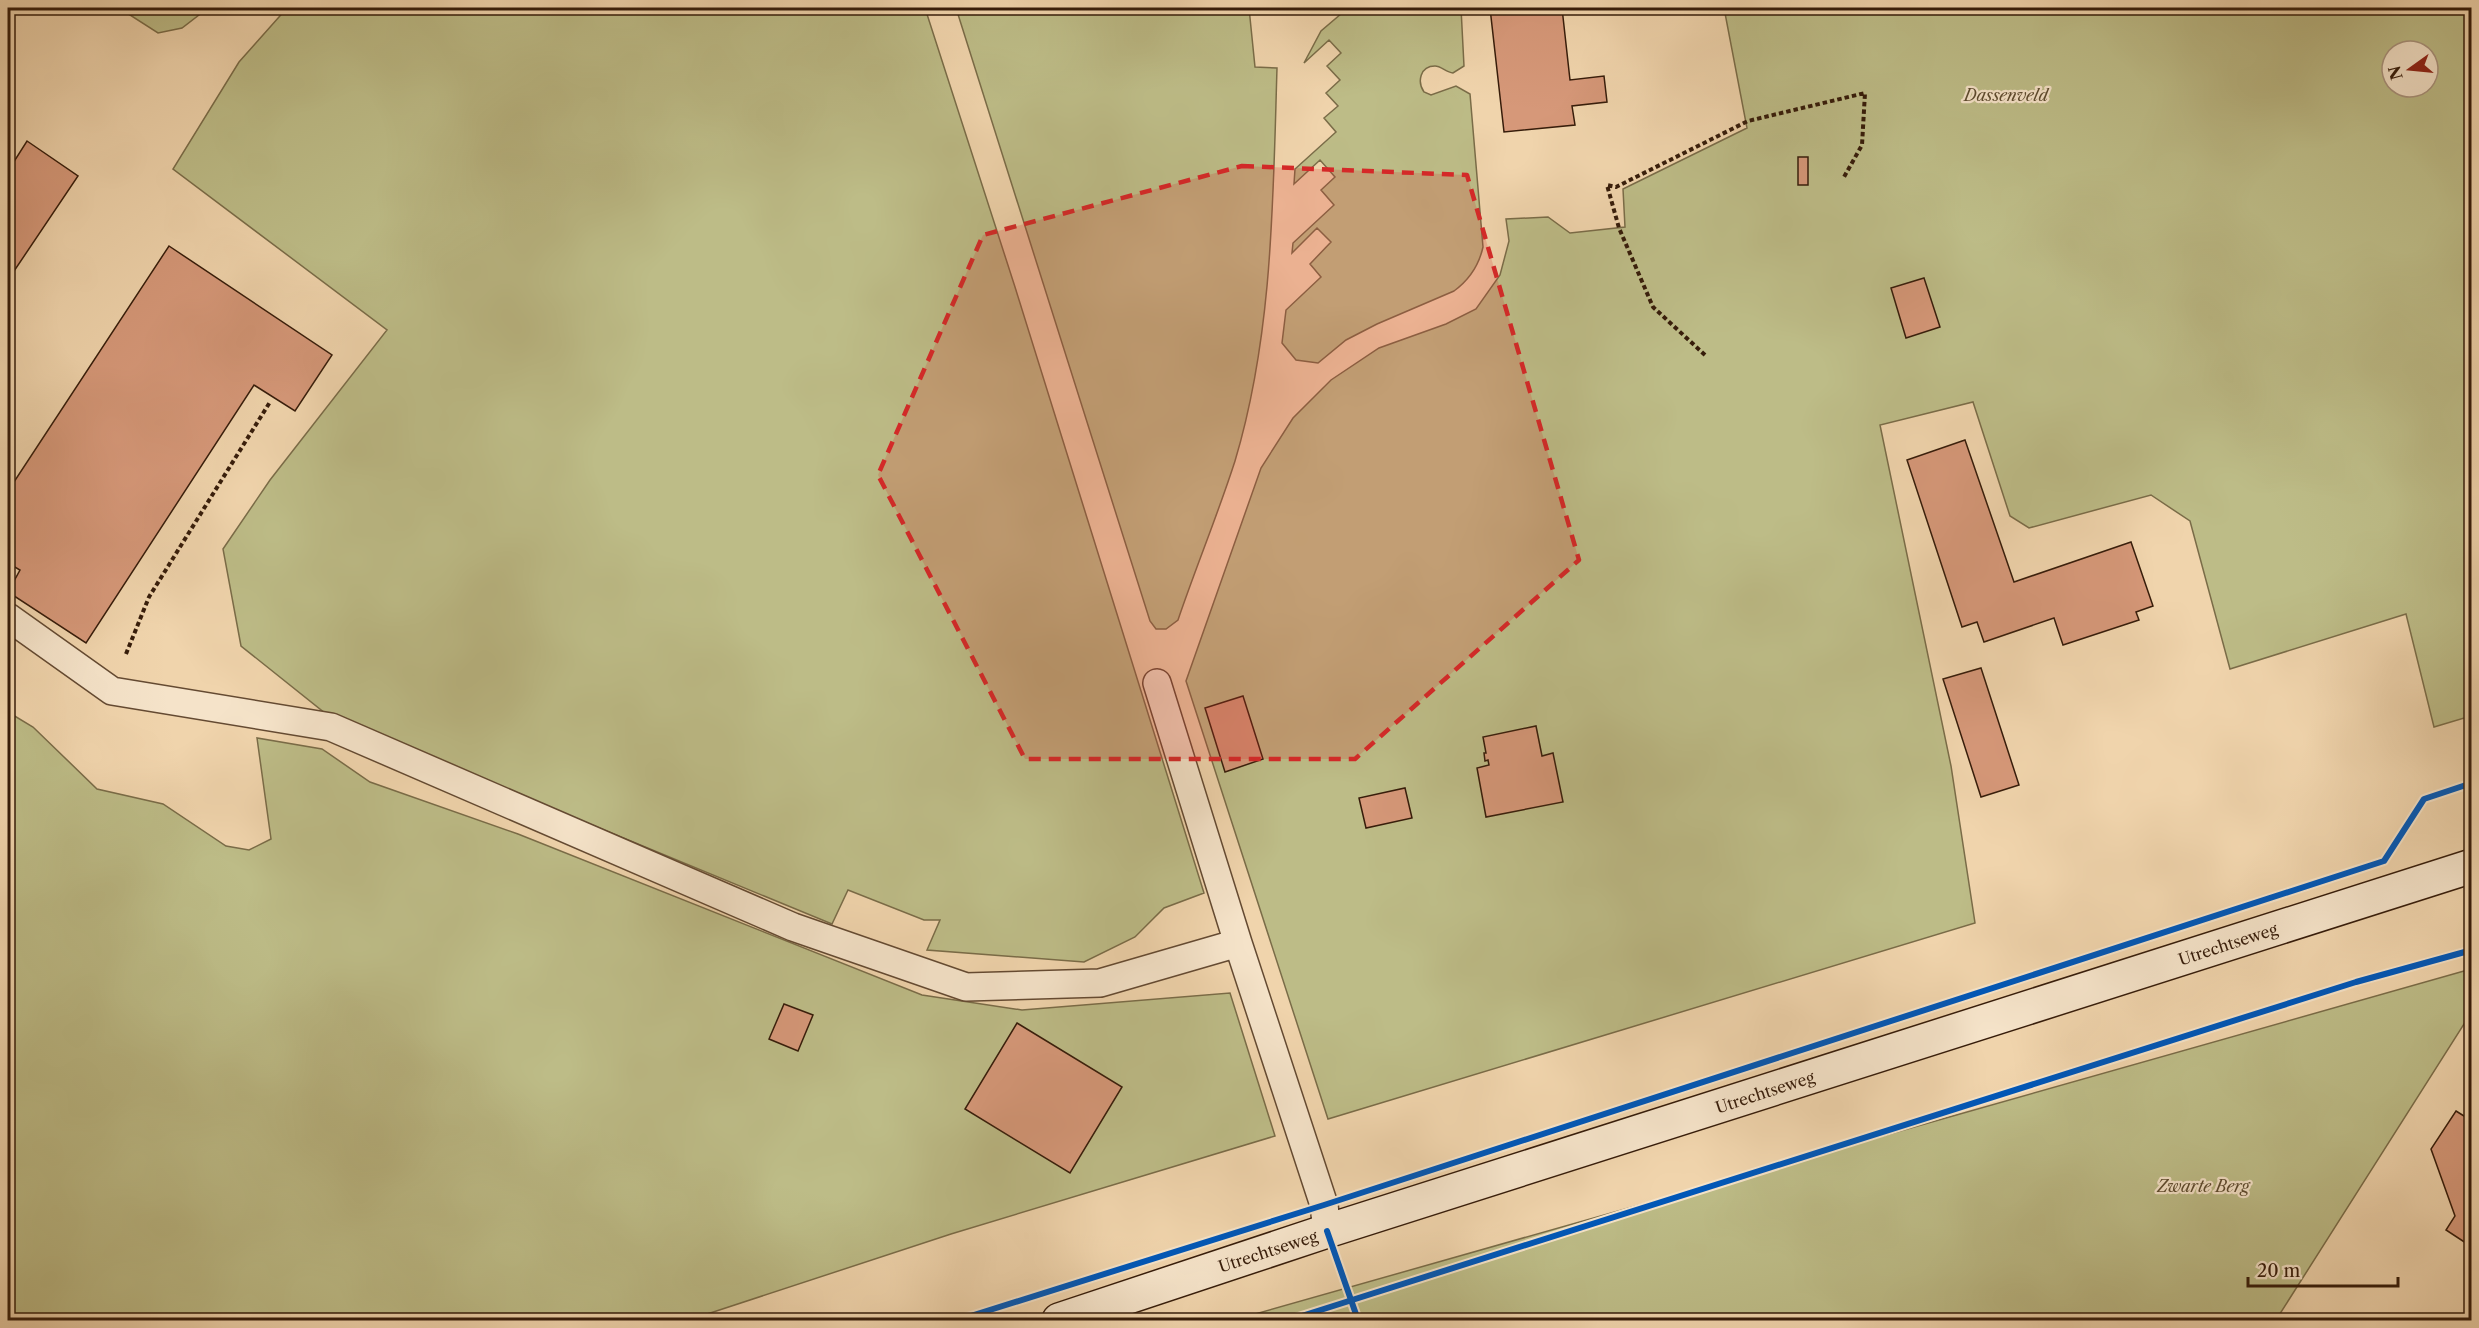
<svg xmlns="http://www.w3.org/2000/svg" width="2479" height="1328" font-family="'Libre Caslon Text',serif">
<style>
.green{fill:#bdbc87;stroke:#7a6c48;stroke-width:1.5;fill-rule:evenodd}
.building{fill:#d69879;stroke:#361c0a;stroke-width:1.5}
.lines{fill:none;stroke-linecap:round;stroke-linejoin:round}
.service-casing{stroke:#644a32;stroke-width:30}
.secondary-casing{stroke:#361c0a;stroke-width:36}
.path{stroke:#361c0a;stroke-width:4;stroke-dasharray:4.5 3;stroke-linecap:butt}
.service{stroke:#f5e3c9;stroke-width:27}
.secondary{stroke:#f5e3c9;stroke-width:33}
.cycleway-casing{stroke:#f5e3c9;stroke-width:10}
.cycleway{stroke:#0057b8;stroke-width:6}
.marked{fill:#d62828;fill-opacity:0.2;stroke:#d62828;stroke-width:4.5;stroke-dasharray:12 8;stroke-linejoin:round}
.labels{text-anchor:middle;stroke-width:4.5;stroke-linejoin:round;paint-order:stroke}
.park-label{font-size:16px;font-style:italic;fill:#5e4c30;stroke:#f5e3c9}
.street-label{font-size:16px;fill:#361c0a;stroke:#f5e3c9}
</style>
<rect width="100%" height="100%" fill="#f0d4ac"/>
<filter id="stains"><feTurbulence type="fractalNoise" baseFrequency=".00333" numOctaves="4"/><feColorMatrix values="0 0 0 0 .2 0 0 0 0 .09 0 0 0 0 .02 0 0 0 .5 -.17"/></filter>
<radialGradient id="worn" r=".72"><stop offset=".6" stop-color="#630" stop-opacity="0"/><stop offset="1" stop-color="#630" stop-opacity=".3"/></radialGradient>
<path class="green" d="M119,8H208L182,28L158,33Z
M287,8H925L1015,287L1204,893L1164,908L1135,937L1084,962L927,950L940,920H924L848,890L832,924L330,717L241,646L223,549L270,480L387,330L173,169L239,62Z
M956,8H1249L1255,67L1277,68C1273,199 1273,334 1235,461C1218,514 1196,567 1178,620L1166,629H1156L1150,621Z
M1348,8H1461L1464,66L1453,73C1446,72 1441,66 1435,66C1420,66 1417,82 1424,92L1431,95L1456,86L1470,94L1483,247C1479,265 1469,280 1454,291L1377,324L1346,340L1318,363L1296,360L1282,343L1286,310L1321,277L1310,264L1331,242L1317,228L1292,253L1293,243L1334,205L1321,190L1335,177L1320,160L1294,184L1295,169L1336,132L1324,118L1338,106L1326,93L1340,80L1327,66L1341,53L1329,40L1304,63L1321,31Z
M1724,8H2471V716L2434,727L2406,614L2230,669L2190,521L2151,495L2029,528L2010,516L1973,402L1880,425L1951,766L1975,923L1328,1119L1186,681L1261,468L1293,418L1331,380L1379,348L1446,324L1476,309L1500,275L1509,241L1506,219L1548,217L1570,233L1625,227L1623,189L1747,128ZM2392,51H2428V87H2392Z
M8,712L33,727L97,789L163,804L226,846L249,850L271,839L257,738L322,749L370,782L518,834L922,995L1022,1010L1230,993L1275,1136L951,1234L689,1320H8Z
M2471,969V1013L2276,1320H1234Z"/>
<path class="building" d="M1490,8H1562L1570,80L1604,76L1607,102L1572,106L1575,125L1504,132Z
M27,141L78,176L8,280V171Z
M1798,157H1808V185H1798Z
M169,246L332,355L295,411L254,385L86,643L8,592L20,570L8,563V491Z
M1924,278L1940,327L1906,338L1891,288Z
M1965,440L2014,582L2131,542L2153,606L2136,612L2139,620L2063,645L2054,618L1984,642L1977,622L1962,627L1907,460Z
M1981,668L2019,785L1981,797L1943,679Z
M1243,696L1263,759L1225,772L1205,708Z
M1536,726L1542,756L1553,753L1563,802L1486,817L1477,768L1489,765L1488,760L1485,761L1484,753H1486L1483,737Z
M1405,788L1412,818L1366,828L1359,798Z
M784,1004L813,1015L798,1051L769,1039Z
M1017,1023L1122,1087L1070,1173L965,1109Z
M2456,1111L2472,1121V1174L2469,1178L2472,1180V1247L2446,1230L2455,1216L2431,1149Z"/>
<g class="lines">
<g class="service-casing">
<path id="service" d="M8,617L112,691L331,727L793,927L966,987L1100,983L1238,943
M1157,683L1238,943L1324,1205L1327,1231"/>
</g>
<g class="secondary-casing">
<path id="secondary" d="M1059,1320L1327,1231L2472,866"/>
</g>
<path class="path" d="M1705,355L1653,307L1619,228L1607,185L1616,187L1748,121L1865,93L1862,145L1844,177
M126,654L149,597L270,402"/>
<use href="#service" class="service"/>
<use href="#secondary" class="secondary"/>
<g class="cycleway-casing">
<path id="cycleway" d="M1327,1231L1358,1320
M958,1320L1324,1205L2384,861L2424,799L2472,783
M1289,1320L2356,982L2472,950"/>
</g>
<use href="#cycleway" class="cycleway"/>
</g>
<path class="marked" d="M1242,166L1467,175L1579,560L1355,759H1025L878,475L983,235Z"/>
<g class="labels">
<g class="park-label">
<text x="2006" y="101">Dassenveld</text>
<text x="2203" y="1192">Zwarte Berg</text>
</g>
<g class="street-label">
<text transform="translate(2228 944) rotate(-18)" y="6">Utrechtseweg</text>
<text transform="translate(1765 1092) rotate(-18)" y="6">Utrechtseweg</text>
<text transform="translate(1268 1251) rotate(-18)" y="6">Utrechtseweg</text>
</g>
</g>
<rect width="2479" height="1328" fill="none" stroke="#f0d4ac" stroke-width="30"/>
<rect x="9" y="9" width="2461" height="1310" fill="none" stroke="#361c0a" stroke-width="3"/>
<rect x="15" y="15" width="2449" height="1298" fill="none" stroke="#361c0a" stroke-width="1.5"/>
<g transform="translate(2410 69) rotate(255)"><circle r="28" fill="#f5e3c9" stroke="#a9937d" stroke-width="1.5"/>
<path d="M0-4.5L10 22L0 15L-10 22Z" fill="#8f2418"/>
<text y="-9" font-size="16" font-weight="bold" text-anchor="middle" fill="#361c0a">N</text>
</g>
<path d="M2248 1277v9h150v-9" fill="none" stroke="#361c0a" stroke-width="3"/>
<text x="2257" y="1277" font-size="18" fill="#361c0a" stroke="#f5e3c9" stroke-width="4.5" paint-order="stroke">20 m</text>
<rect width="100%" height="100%" filter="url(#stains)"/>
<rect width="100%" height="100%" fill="url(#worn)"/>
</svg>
